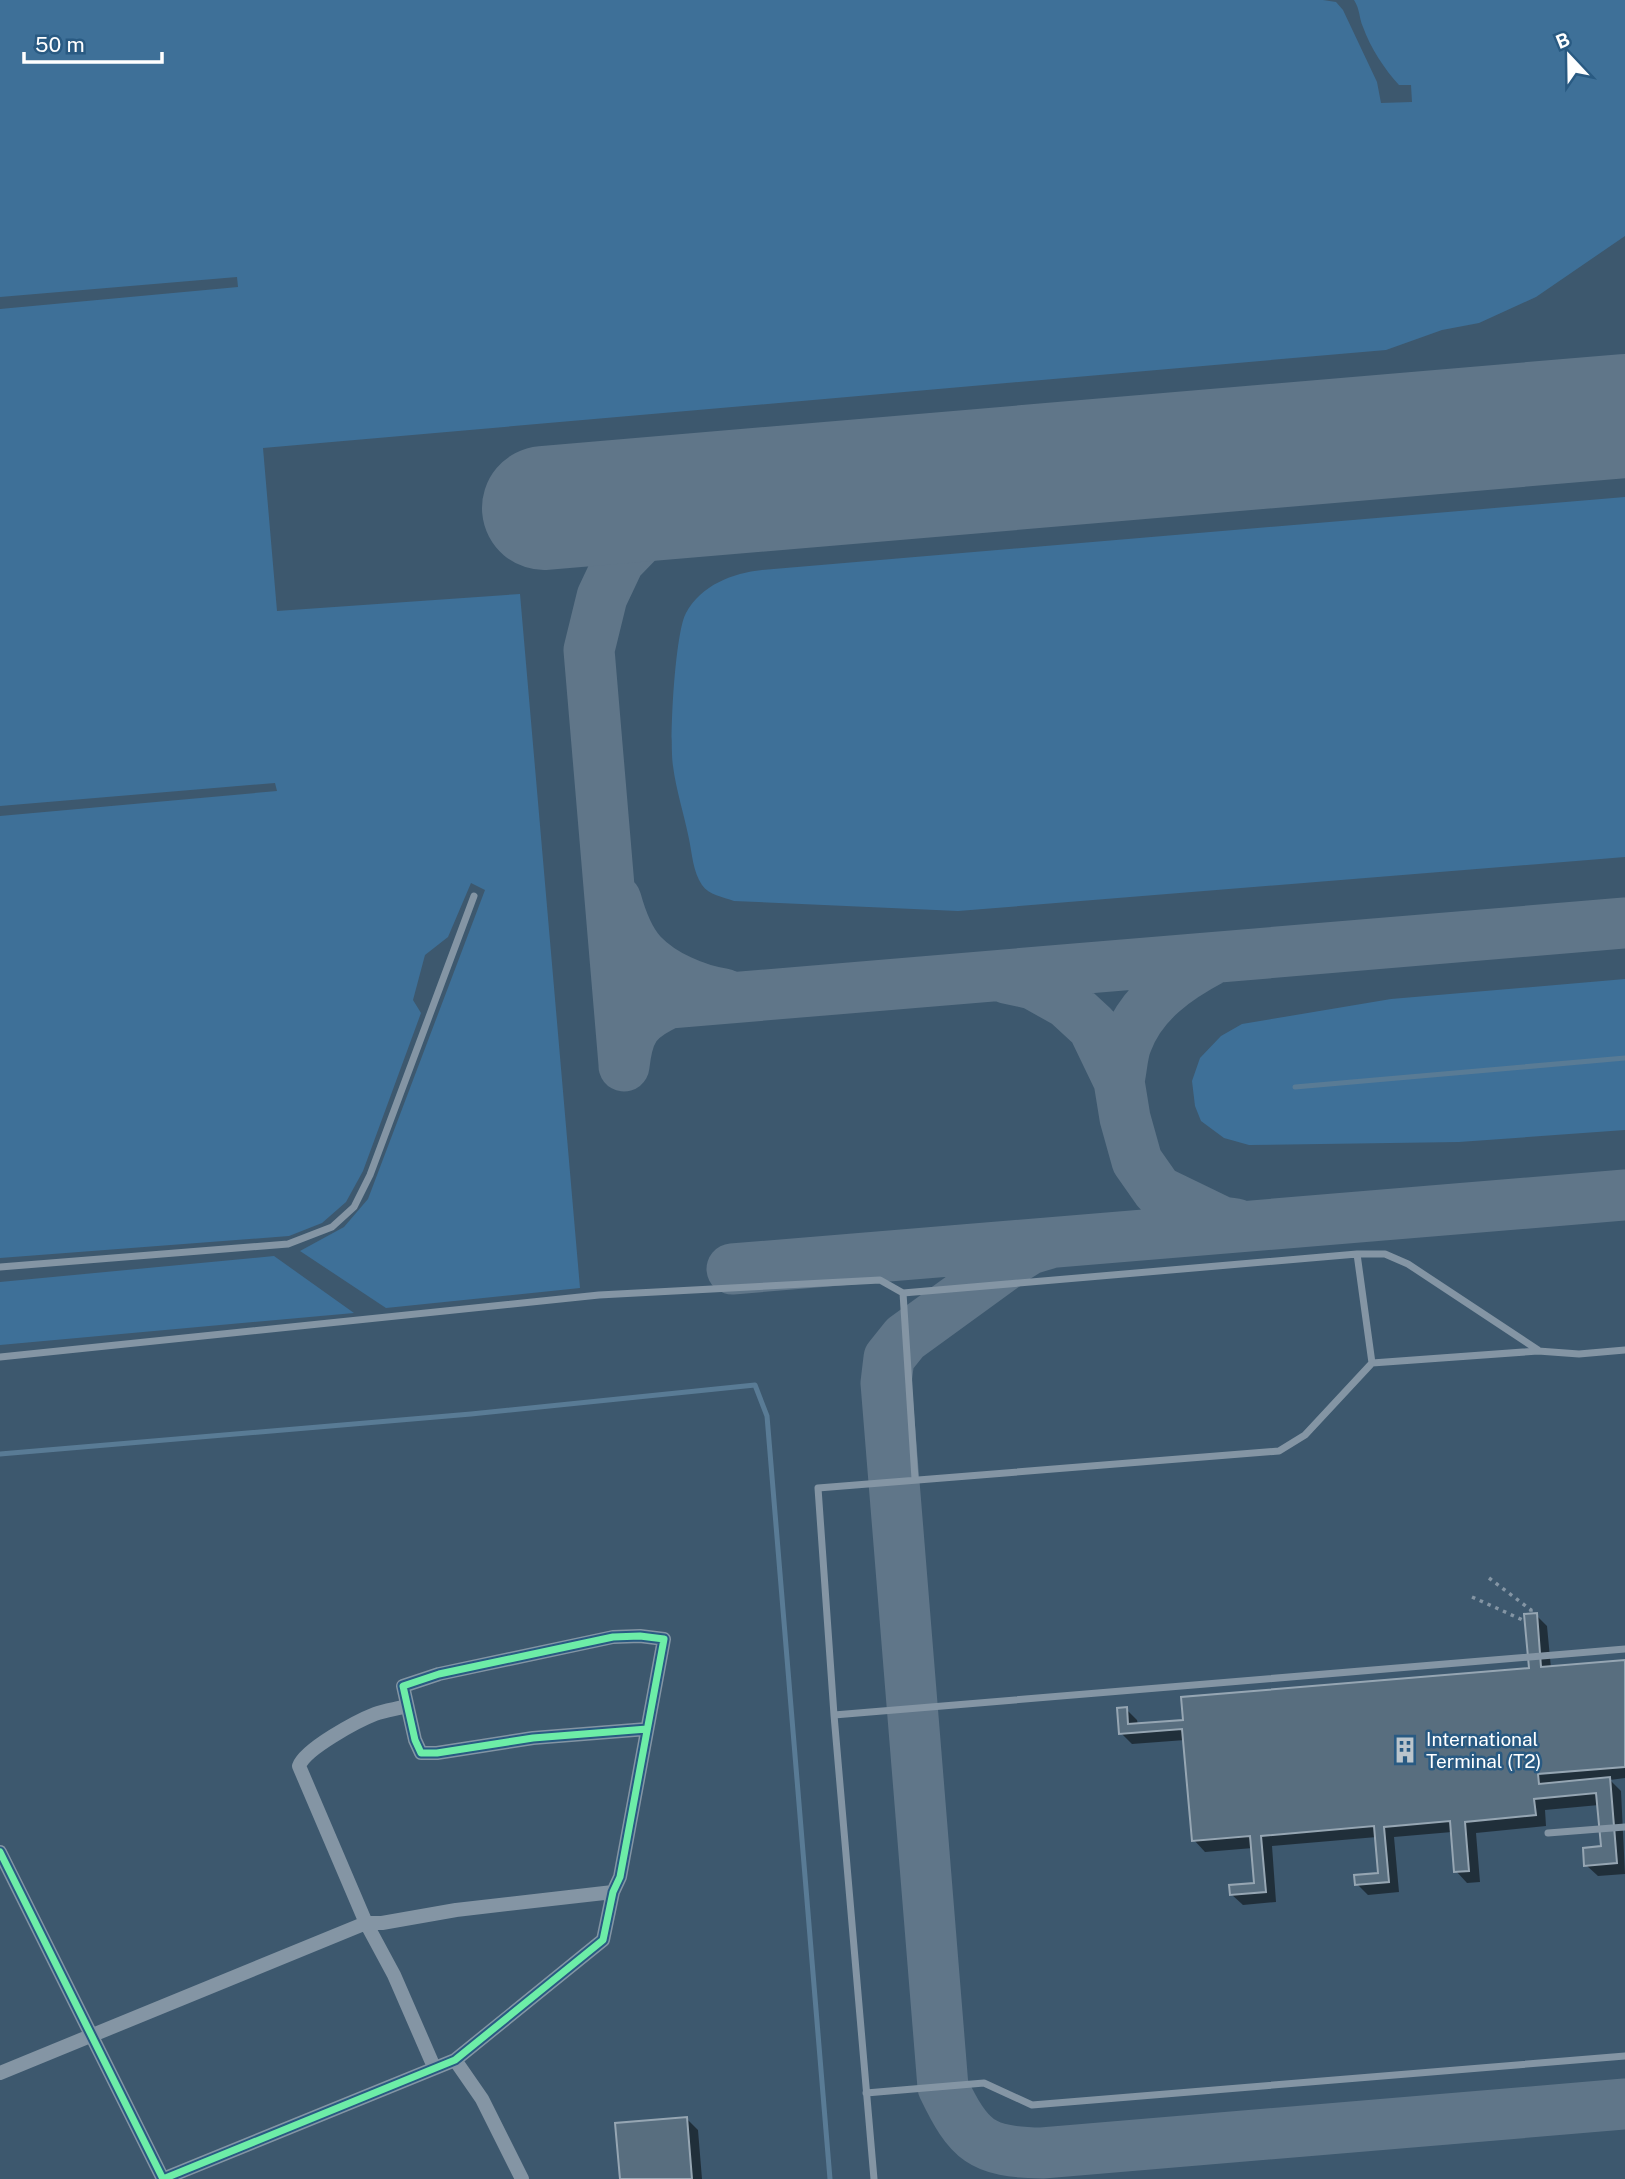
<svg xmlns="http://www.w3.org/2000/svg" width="1625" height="2179" font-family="'Public Sans',sans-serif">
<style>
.green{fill:#3e7098}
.shadow{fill:#0007}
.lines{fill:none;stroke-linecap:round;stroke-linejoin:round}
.stream{stroke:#597b95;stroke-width:5}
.taxiway{stroke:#607689;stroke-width:51}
.runway{stroke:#607689;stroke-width:124}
.building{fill:#586e7f;stroke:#96a6b3;stroke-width:2}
.path{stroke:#8495a4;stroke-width:3.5;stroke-dasharray:3.5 5;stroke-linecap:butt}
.service{stroke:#8495a4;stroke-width:7}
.minor{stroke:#8495a4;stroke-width:14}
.cycleway-casing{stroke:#295a82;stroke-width:11}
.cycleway{stroke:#6deda7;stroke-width:7}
.labels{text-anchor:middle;stroke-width:5;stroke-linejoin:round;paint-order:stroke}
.poi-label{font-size:19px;fill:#fff;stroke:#295a82;text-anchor:start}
</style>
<rect width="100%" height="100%" fill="#3d586e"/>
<path class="green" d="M0,0H1323L1336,2L1343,10L1377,82L1381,103L1412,102L1411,85H1399C1385,70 1370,47 1363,27C1359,18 1360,9 1354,0H1625V236L1536,297L1479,323L1442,330L1386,350L263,448L277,611L520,594L580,1288L386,1308L300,1251L344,1227L368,1199L485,890L471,883L448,937L425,955L413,1000L421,1013L363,1171L346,1202L322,1223L289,1236L0,1258V816L277,791L275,783L0,806V309L238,287L237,277L0,297Z
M1625,497V857L958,911L734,901C723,897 709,895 702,885C693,872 692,853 689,839C684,814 676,790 673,766C669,741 675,633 686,613C701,585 733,573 762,570Z
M1625,979V1130L1459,1142L1249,1145L1224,1138L1201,1121L1195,1106L1192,1081L1200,1058L1221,1036L1242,1024L1391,999Z
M274,1256L354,1313L0,1345V1282Z"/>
<path class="shadow" d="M1536,1615L1547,1626L1551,1668L1625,1661V1778L1610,1780L1621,1791L1625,1874L1598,1876L1586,1865L1602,1848L1599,1805L1545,1810L1546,1826L1476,1833L1480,1882L1467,1883L1456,1871L1452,1832L1394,1837L1399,1892L1368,1895L1357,1884L1380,1874L1377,1837L1272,1846L1276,1902L1243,1905L1231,1894L1256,1884L1253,1848L1205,1852L1194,1840L1185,1740L1132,1744L1121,1733L1126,1709L1137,1720L1138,1725L1184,1721L1531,1669Z
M687,2119L698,2130L702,2179H622Z"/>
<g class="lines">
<path class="stream" d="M1295,1087L1625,1058
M0,1454L471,1414L755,1385L767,1416L830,2179"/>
<path class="taxiway" d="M616,900C621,918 629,940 642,954C662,975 696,990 724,994
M1006,978L1033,984L1067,1003L1093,1027L1119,1081L1125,1118L1137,1161L1158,1191L1222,1222L1236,1224
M624,1064L589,650L602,597L619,561L649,530L679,509L721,493
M624,1066C628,1030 636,1018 669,1003L1625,923
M1119,1081C1122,1068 1122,1054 1127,1042C1142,1002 1177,978 1213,959
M1050,1243L1030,1249L1014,1259L905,1338L889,1358L886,1383L943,2087C969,2141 981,2152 1042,2153L1625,2104
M732,1269L1625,1195"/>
<path class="runway" d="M544,508L1625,416"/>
</g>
<path class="building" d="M1537,1613L1541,1667L1625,1660V1767L1538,1774L1539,1784L1610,1777L1617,1863L1584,1866L1583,1848L1601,1846L1596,1793L1534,1799L1536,1815L1465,1822L1469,1871L1454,1872L1450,1821L1384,1827L1389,1882L1355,1885L1354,1875L1378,1873L1374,1826L1261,1836L1266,1892L1230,1895L1229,1885L1254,1883L1250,1836L1192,1841L1182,1729L1119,1734L1117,1708L1127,1707L1128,1724L1183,1720L1181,1697L1529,1668L1524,1614Z
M687,2117L692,2179H620L615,2123Z"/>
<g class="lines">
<path class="path" d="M1489,1578L1531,1610V1613
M1472,1597L1525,1621"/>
<path class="service" d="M1357,1254H1385L1408,1264L1538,1350
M0,1267L288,1244L332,1227L354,1207L370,1175L474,896
M903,1293L915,1479
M0,1357L599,1295L880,1280L903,1293L1357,1254L1372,1363
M834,1715L1625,1649
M1548,1833L1625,1827
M866,2093L984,2083L1032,2105L1625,2056
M874,2179L834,1715L818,1488L1279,1451L1305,1435L1372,1363L1538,1351L1579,1354L1625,1350"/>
<path class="minor" d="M407,1706C397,1709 385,1710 375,1714C357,1721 305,1749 299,1766L366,1923L394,1975L434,2067
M0,1852L163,2179L455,2060L603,1940L613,1892L620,1877L664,1639L640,1636L613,1637L439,1674L403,1686L415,1740L421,1753H437L533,1738L647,1729
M455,2060L482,2099L522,2179
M0,2073L366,1923H382L456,1910L613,1892"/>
<g class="cycleway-casing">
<path id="cycleway" d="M0,1852L163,2179L455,2060L603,1940L613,1892L620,1877L664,1639L640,1636L613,1637L439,1674L403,1686L415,1740L421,1753H437L533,1738L647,1729"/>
</g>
<use href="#cycleway" class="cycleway"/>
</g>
<defs>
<g id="building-bare" transform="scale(2.1)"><path d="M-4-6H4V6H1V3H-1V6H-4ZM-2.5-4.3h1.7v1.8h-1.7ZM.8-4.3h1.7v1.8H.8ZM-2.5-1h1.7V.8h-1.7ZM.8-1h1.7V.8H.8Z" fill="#bbc5cc" stroke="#295a82" stroke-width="2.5" paint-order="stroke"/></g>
</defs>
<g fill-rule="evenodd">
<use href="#building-bare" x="1405" y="1750"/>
</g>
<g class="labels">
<g class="poi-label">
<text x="1426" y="1746">International<tspan x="1426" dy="22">Terminal (T2)</tspan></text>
</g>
</g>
<g transform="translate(1569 56) rotate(338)" stroke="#295a82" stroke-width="5" paint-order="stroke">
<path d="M0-5L12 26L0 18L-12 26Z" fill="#ffffff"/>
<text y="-10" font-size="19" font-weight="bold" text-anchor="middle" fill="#ffffff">B</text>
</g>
<path d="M24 52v10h138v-10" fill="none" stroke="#ffffff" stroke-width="3.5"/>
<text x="35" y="52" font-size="21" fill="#ffffff" stroke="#295a82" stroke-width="5" paint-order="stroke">50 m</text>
</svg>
